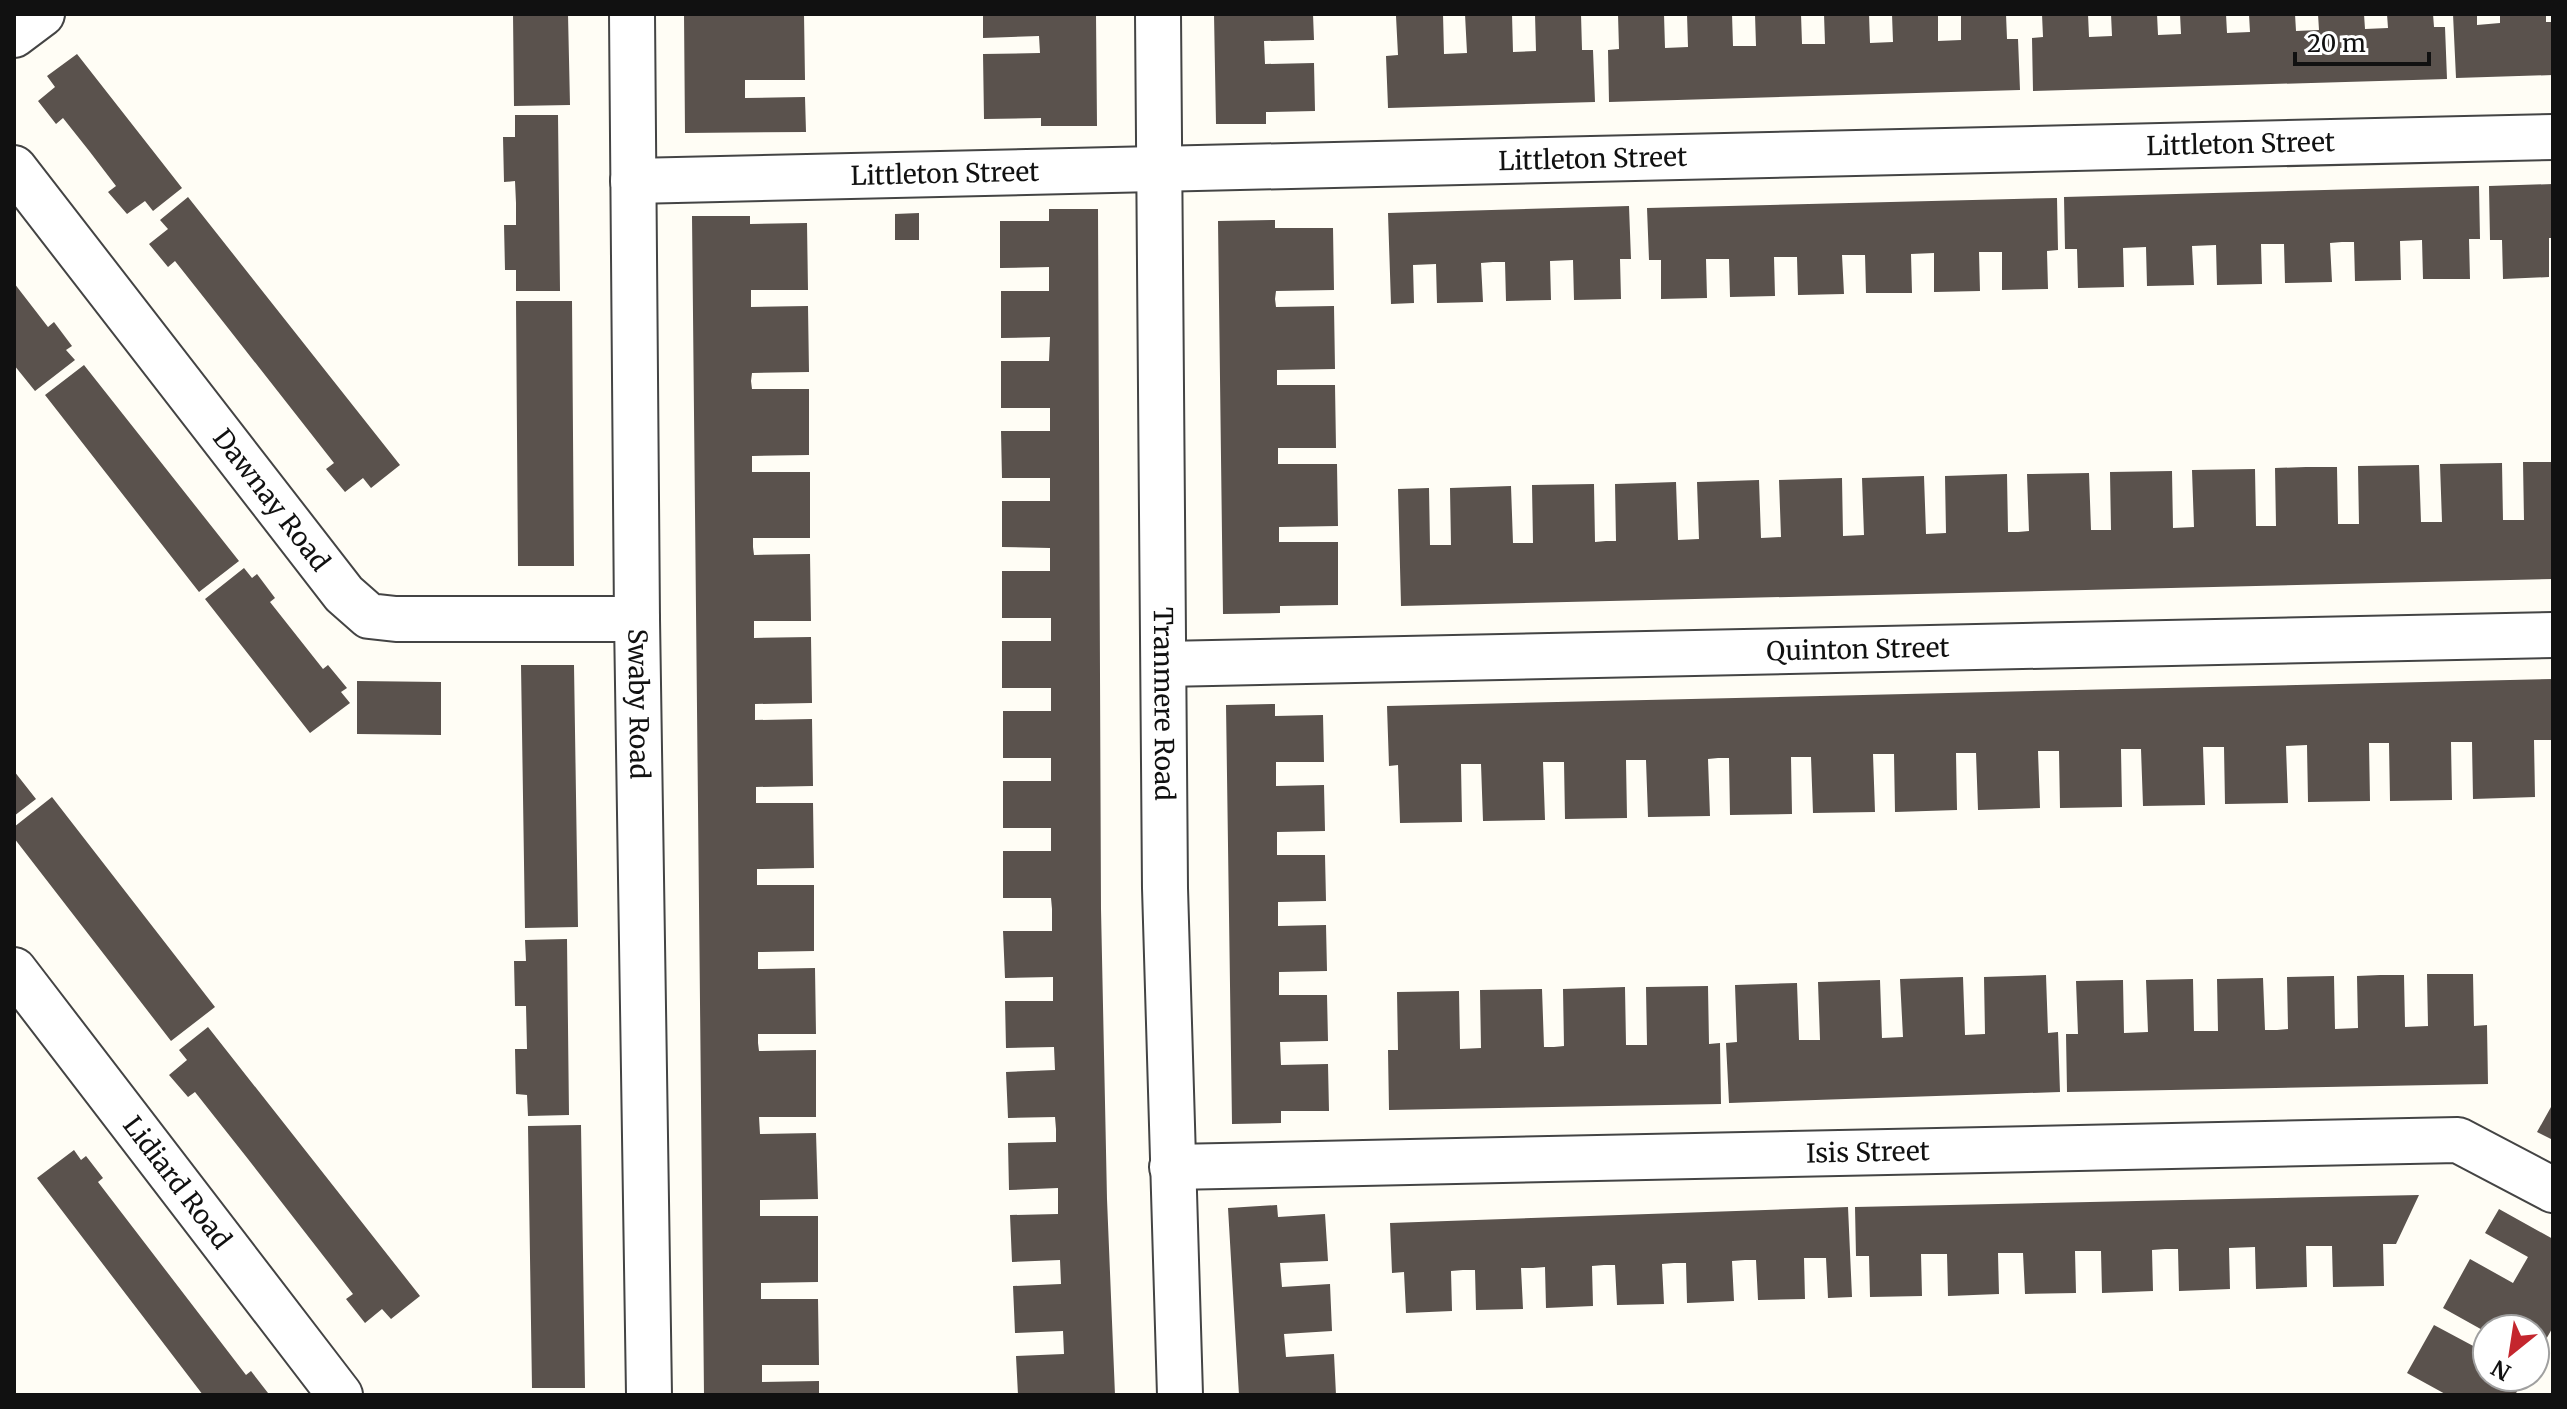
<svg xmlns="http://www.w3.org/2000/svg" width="2567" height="1409" font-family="Merriweather,serif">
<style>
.building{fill:#5a524d}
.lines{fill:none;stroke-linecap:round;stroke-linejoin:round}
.minor-casing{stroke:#444;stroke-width:48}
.minor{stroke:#fff;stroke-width:44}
.labels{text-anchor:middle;stroke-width:8;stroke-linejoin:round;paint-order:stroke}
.street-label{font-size:26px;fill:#111;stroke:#fff}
</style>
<rect width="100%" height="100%" fill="#fffdf5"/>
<path class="building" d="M513,14H568L570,105L514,106Z
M684,14H804L805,80H745V98L805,97L806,132L685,133Z
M983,14H1096L1097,126H1041V118L984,119L983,54L1040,53L1039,36L983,38Z
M1214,14H1313L1314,40L1264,41L1265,64L1314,63L1315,111L1266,112V124H1216Z
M1443,14L1444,54L1467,53L1465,14H1512L1513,52L1536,51L1535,14H1581L1582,50H1593L1595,102L1388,108L1386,56L1398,55L1396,16Z
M1618,14H1664L1665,48L1688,47L1687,14H1732L1733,46H1756L1755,14H1801L1802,44H1825L1824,14H1869L1870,43L1893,42L1892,14H1938V41L1961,40V14H2006L2007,39H2018L2020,90L1609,102L1608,50L1619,49Z
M2042,14H2088L2089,37L2112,36L2111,14H2157L2158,35L2181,34L2180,14H2226L2227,33L2250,32L2249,14H2295L2296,31L2319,30L2318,14H2364L2365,29L2388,28L2387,14H2433L2434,27H2445L2447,79L2033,91L2032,38L2043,37Z
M2453,14H2477V25L2500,23V14H2546V22H2553V75L2456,78Z
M77,54L182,188L153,211L145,201L127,214L108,192L116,186L90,152L63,118L56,124L38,101L55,87L47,76Z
M515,115H558L560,291H516V270H505L504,225H516V203L515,181L504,182L503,137H515Z
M2553,184V238H2549V277L2503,279L2502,240H2490L2489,186Z
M2479,186L2480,239H2469L2470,279H2423L2422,240L2400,241L2401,280L2355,281L2354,242H2342L2330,243L2332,282L2285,283L2284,244H2261L2262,284L2217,285L2216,245L2192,246L2194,285L2147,286L2146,247L2123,248L2124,287L2078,288L2077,249H2065L2064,197Z
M188,197L400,465L371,488L363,478L345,492L326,469L334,463L228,328L175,261L168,267L149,244L168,229L160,220Z
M2057,198L2058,250L2047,251L2048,289L2002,290V252H1979L1980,291L1934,292V253L1911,254L1912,293H1866L1865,255H1842L1844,294L1798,295L1797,257H1774L1775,296L1730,297L1729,259H1706L1707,298L1661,299V260H1649L1647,208Z
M1629,206L1631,259H1620L1621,299L1574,300L1573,260L1550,261L1551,300L1506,301L1505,262H1493L1481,263L1483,302L1437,303L1436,264L1413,265L1414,303L1391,304L1388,213Z
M1049,209H1098L1101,909L1107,1199L1115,1395H1018L1016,1356L1064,1354L1063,1331L1015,1333L1013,1286L1061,1284L1060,1260L1012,1262L1010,1215L1058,1214V1188L1009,1190L1008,1143L1056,1142V1129L1055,1117L1008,1118L1006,1072L1055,1070L1054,1047L1006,1048L1005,1001H1053V977L1005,978L1003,931H1052V909L1051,898H1003V851H1051V828H1003V781H1051V758H1003V711H1051V688H1002V641H1051V618H1002V571H1050V548L1002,547V501H1050V478H1002L1001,431H1050V408H1001V361H1049L1050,337L1001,338V291H1049V267L1000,268V221H1049Z
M919,213V240H895V214Z
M692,216H750V224L807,223L808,290H751V307L808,306L809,372L752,373L751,381L752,389H809V455L752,456V472H810V538H753V547L754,555L810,554L811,621H754V638L811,637L812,703L755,704V720L812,719L813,786L756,787V803H813L814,868L757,869V885H814V951L758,952V969L815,968L816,1034H758V1043L759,1051L816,1050V1117H759L760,1134L816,1133L818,1199L760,1200V1216H818V1282L761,1283V1299H818L819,1365H762V1382L819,1381V1395H704Z
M1275,220V228H1333L1334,290L1276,291L1275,299L1276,307L1334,306L1335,369L1277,370V385H1335L1336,448H1278V464H1337L1338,526L1279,527V542H1338V605L1280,606V613L1223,614L1218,221Z
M14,283L48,327L54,322L72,346L66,350L75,360L35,391L14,365Z
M516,301H572L574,566H518Z
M84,365L239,561L199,592L45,395Z
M2523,462H2553V579L1401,606L1398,489L1429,488L1430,545H1451L1450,488L1511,486L1513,543H1533L1532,485L1594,484L1595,542L1606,541H1616L1615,484L1676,482L1678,540L1699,539L1697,482L1759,480L1761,538L1781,537L1779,480L1842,478L1843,536L1864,535L1862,478L1924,476L1926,534L1946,533L1945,476L2007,474L2008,532H2018L2029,531L2027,474L2089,473L2091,530H2111L2110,472L2172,471L2173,528L2194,527L2192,470L2255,469L2256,526H2276L2275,468L2306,467H2337L2338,524H2359L2358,466L2419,465L2421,522H2442L2440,464L2502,463L2503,520H2524Z
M244,568L252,578L257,574L275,598L270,602L323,669L328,665L347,688L341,692L350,703L310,733L205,599Z
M521,665H574L578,927L525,928Z
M2553,679V740H2534L2535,797L2473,799L2472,742H2451L2452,800L2390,801L2389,743H2369L2370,801L2308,802L2307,745L2286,746L2288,803L2225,804L2224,747H2203L2205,805L2143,806L2141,749H2121L2122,807L2060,808L2059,751H2038L2040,808L1978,810L1976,753H1956L1957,810L1895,812L1894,754H1873L1875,812L1813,813L1811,757H1791L1792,814L1730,815L1729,758H1718L1708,759L1710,816L1648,817L1646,760H1626L1627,818L1565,819L1564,762H1543L1545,820L1483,821L1481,764H1461L1462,822L1400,823L1398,765L1389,766L1387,706Z
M357,681L441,682V735L357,734Z
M1275,704V716L1323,715L1324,762H1276V786L1324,785L1325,831L1277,832V855H1325L1326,901L1278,902V926L1326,925L1327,971L1279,972V995H1327L1328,1041L1280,1042L1281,1065L1328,1064L1329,1111H1281V1123L1232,1124L1226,705Z
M14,771L36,799L14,816Z
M52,797L215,1007L171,1041L14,838V827Z
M567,939L569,1115L528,1116L527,1095L516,1094L515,1049H527L526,1006H515L514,961H526L525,940Z
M2427,974H2473L2474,1026L2487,1025L2488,1084L2067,1092L2066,1034H2078L2076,981L2123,980L2124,1033L2148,1032L2146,980L2193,979L2194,1031H2218L2217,979L2263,978L2265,1030H2277L2288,1029L2287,977L2334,976L2335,1029L2358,1028L2357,976L2380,975H2404L2405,1027L2428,1026Z
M2046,975L2048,1033L2058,1032L2060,1092L1729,1103L1726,1043L1737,1042L1735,985L1797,983L1799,1040H1820L1818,982L1880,980L1882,1038L1903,1037L1900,979L1963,977L1965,1035L1985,1034L1984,977Z
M1708,986L1709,1044L1720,1043L1721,1104L1389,1110L1388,1050H1398L1397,992L1459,991L1460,1049L1481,1048L1480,990L1542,989L1544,1047H1554L1564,1046L1563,989L1625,987L1626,1045H1647L1646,987Z
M208,1027L420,1296L391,1319L382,1309L365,1323L346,1299L353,1294L248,1159L195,1092L188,1097L169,1075L187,1060L179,1050Z
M2551,1107L2553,1108V1140L2537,1132Z
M581,1125L585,1388H532L528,1126Z
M74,1150L81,1160L86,1156L103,1178L98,1182L246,1375L251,1371L268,1393L265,1395H203L37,1178Z
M2419,1195L2396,1244H2383L2384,1286L2333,1287L2332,1246H2306L2307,1287L2256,1289L2255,1247L2229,1248L2230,1289L2179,1291L2178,1249H2165L2152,1250L2153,1291L2102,1293L2101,1251H2075L2076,1293L2025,1294L2023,1253H1998L1999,1294L1948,1296L1947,1254H1921L1922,1296L1870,1297L1869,1256H1856L1855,1207Z
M1277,1205L1278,1217L1325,1214L1328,1261L1280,1263L1282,1287L1330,1284L1332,1331L1284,1334L1286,1357L1334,1354L1336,1395H1239L1228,1208Z
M1848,1207L1852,1297L1828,1298L1826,1258H1804L1805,1299L1758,1300L1756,1260H1745L1732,1261L1734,1301L1687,1303L1686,1263H1674L1662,1264L1664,1304L1617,1305L1615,1265H1604L1592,1266L1593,1306L1546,1308L1545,1267L1533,1268H1521L1523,1309L1476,1310L1475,1270H1463L1451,1271L1452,1311L1406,1313L1404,1272L1392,1273L1390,1223Z
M2499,1209L2553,1239V1327L2535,1359V1329H2487V1377H2525L2515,1395H2447L2407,1373L2434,1325L2477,1348L2486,1332L2443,1308L2470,1259L2513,1283L2528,1257L2485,1233Z"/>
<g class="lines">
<g class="minor-casing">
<g id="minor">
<path id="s1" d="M632,14L637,619L649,1395"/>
<path id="s2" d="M1158,14L1165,888L1180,1395"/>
<path d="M14,35L42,14"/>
<path id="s3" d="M14,168L344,594L369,616L396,619H637"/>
<path id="s4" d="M633,181L2553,137"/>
<path id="s5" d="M1164,664L2553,635"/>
<path id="s6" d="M14,970L340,1395"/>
<path id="s7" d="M1172,1167L2458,1140L2553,1190"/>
</g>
</g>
<use href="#minor" class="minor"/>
</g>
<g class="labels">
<g class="street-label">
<text dy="9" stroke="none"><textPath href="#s4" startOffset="1608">Littleton Street</textPath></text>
<text dy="9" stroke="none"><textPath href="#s4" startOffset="960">Littleton Street</textPath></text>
<text dy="9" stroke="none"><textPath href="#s4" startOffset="312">Littleton Street</textPath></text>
<text dy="9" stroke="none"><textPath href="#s3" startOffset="420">Dawnay Road</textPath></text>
<text dy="9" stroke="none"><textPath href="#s5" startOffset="694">Quinton Street</textPath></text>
<text dy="9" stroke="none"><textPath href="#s1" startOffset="690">Swaby Road</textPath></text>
<text dy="9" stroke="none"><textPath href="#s2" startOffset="690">Tranmere Road</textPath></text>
<text dy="9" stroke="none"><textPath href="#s7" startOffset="696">Isis Street</textPath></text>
<text dy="9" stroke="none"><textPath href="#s6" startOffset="268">Lidiard Road</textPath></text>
</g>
</g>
<rect width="2567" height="1409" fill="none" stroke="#111111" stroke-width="32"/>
<g transform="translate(2511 1353) rotate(210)"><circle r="38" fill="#ffffff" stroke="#a0a0a0" stroke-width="2"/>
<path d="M0-6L14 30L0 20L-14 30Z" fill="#c4262e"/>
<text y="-12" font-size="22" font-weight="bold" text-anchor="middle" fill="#111111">N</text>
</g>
<path d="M2295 52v12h134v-12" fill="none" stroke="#111111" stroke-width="4"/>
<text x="2307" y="52" font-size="24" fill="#111111" stroke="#ffffff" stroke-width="6" paint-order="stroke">20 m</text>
</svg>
